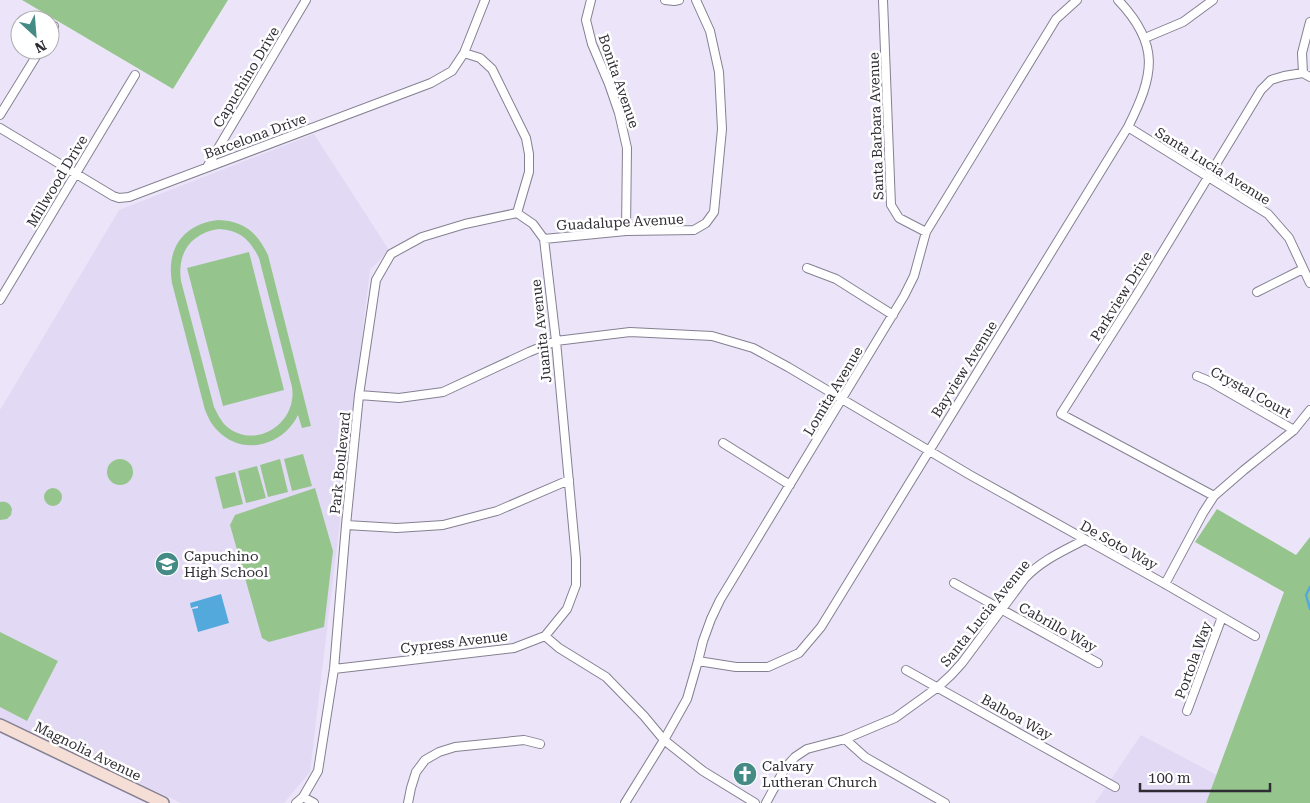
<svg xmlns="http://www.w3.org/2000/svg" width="1310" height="803" font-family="'Roboto Serif',serif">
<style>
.built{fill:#e2d9f4}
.green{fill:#95c58d;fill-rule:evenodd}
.water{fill:#53a9db}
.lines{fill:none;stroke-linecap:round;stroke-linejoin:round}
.stream{stroke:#53a9db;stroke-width:2.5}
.street-casing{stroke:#858091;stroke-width:10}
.secondary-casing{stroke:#858091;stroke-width:14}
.street{stroke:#fff;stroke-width:8}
.secondary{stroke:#f4ded6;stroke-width:11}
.labels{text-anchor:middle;stroke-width:5;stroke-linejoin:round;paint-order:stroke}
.street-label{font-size:14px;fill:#2f2c34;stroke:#fff}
.poi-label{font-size:14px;fill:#2f2c34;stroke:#fff;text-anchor:start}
</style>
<rect width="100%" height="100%" fill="#ece5f9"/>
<path class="built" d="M314,134L389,250L370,270L310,772L284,803H181L0,718V410L119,210Z
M1141,735L1217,775L1206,803H1095Z"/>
<path class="green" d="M22,0H228L173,89Z
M218,220C244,221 257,232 268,255L311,426L302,428L298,415C283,446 242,457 217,430C211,424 208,417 205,410L172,283C166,249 183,224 218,220ZM219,229C240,230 250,240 259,258L292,387C298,425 252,452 224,424C220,419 217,413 214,407L181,281C177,254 190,233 219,229Z
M249,252L284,390L223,406L187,268Z
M303,454L312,486L292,491L284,459Z
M280,459L288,492L268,497L260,465Z
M107 472a13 13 0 1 1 26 0a13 13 0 1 1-26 0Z
M257,466L266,498L246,503L238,471Z
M235,472L243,504L223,509L215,477Z
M44 497a9 9 0 1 1 18 0a9 9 0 1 1-18 0Z
M315,488L333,551L324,627L269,642L262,638L230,525L235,515Z
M0,502C6,501 10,503 12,509L11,515L7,519L0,520Z
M1217,509L1296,555L1310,537V803H1206L1284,592L1195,542Z
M0,632L58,661L27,721L0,707Z"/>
<path class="water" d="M221,594L229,623L198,632L192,609L198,608V606L191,608L190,603Z"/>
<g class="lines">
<path class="stream" d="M1310,587L1306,595L1310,609"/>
<g class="street-casing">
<path id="street" d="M591,0L586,20L592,44L609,84L619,113L627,148L626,231
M665,0L674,1L679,0
M883,0L891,205L899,218L926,232
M50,33L54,26
M1145,38L1183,22L1213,0
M464,53L480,58L492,69L526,138L529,154V172L517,213L533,224L544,239L556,341L576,559V585L567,609L545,636
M1303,73L1302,53L1310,22
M0,115L40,50
M1128,127L1268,214L1289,238L1310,283
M0,128L113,196L119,198L129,197L431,83L452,71L464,53L485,0
M207,167L306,0
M544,239L626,231L694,230L706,223L714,212L722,129L719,72L710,31L696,0
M807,268L836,279L893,315
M1257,292L1303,269
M0,300L135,75
M1197,376L1209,381L1294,430
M359,395L399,398L443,392L529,352L556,341L630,332L712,336L753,348L788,367L970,475L1165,584L1255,636
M723,443L790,485
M1214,496L1061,414L1139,291L1261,90L1271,80L1284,76L1303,73L1310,77
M346,525L397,528L443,525L497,511L569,480
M954,583L1098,663
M1165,584L1203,513L1214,496L1244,470L1294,430L1310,410
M698,661L736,667H768L799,653L821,627L1128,127C1154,75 1161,45 1118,0
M334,669L514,648L545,636L559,648L606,677L644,716L664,740L703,771L755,803
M906,670L1115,787
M1187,711L1222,617
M845,739L865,757L945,803
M303,797L314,803
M296,803L303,797L318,771L334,669L346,525L359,395L376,280L391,254L422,237L465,224L517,213
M408,803L411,788L416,772L425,760L439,752L455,747L524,740L540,744
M625,803L664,740L687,699L698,661L703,641L711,619L720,600L904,296L914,276L926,232L1056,19L1077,0
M766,803L785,768L795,757L807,749L845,739L895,718L938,687L951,675L962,663L1025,578C1042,560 1063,551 1084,540"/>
</g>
<g class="secondary-casing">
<path id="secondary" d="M0,725L163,803"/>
</g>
<use href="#street" class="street"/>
<use href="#secondary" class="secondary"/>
</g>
<defs>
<g id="school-disc" transform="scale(1.25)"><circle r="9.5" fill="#448b86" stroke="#fff"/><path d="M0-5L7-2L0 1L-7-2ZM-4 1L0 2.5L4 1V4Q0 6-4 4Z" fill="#fff"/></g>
<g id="church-disc" transform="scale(1.25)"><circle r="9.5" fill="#448b86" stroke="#fff"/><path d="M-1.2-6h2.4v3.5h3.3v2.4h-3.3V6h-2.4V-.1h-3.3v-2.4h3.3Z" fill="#fff"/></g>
</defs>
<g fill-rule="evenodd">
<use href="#school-disc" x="167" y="564"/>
<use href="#church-disc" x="745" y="774"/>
</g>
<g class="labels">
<g class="street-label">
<text transform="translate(246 77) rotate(-59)" y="5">Capuchino Drive</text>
<text transform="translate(619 81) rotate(71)" y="5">Bonita Avenue</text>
<text transform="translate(876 126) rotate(-92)" y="5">Santa Barbara Avenue</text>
<text transform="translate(255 136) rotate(-20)" y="5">Barcelona Drive</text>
<text transform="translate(1213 166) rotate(32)" y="5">Santa Lucia Avenue</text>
<text transform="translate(57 181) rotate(-59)" y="5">Millwood Drive</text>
<text transform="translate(620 222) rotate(-3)" y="5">Guadalupe Avenue</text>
<text transform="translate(1121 296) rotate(-58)" y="5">Parkview Drive</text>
<text transform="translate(541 331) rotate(-96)" y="5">Juanita Avenue</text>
<text transform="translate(964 369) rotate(-58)" y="5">Bayview Avenue</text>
<text transform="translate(833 391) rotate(-59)" y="5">Lomita Avenue</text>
<text transform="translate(1251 392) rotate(29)" y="5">Crystal Court</text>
<text transform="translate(340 463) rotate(-84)" y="5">Park Boulevard</text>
<text transform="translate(1119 545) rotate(29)" y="5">De Soto Way</text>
<text transform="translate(985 613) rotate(-51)" y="5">Santa Lucia Avenue</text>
<text transform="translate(1058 627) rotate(29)" y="5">Cabrillo Way</text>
<text transform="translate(454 642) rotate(-7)" y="5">Cypress Avenue</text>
<text transform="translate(1193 660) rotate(-70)" y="5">Portola Way</text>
<text transform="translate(1017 717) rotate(29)" y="5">Balboa Way</text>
<text transform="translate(88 751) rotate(26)" y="5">Magnolia Avenue</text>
</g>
<g class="poi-label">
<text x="184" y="561">Capuchino<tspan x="184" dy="16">High School</tspan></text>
<text x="762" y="771">Calvary<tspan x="762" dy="16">Lutheran Church</tspan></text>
</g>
</g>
<g transform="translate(35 35) rotate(154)"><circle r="24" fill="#ffffff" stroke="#acabae"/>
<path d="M0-4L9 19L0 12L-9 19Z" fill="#448b86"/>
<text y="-8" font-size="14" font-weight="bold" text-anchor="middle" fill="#2f2c34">N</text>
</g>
<path d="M1140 783v8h130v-8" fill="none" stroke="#2f2c34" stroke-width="2.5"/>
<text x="1148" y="783" font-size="15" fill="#2f2c34" stroke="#ffffff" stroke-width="4" paint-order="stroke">100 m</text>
</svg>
